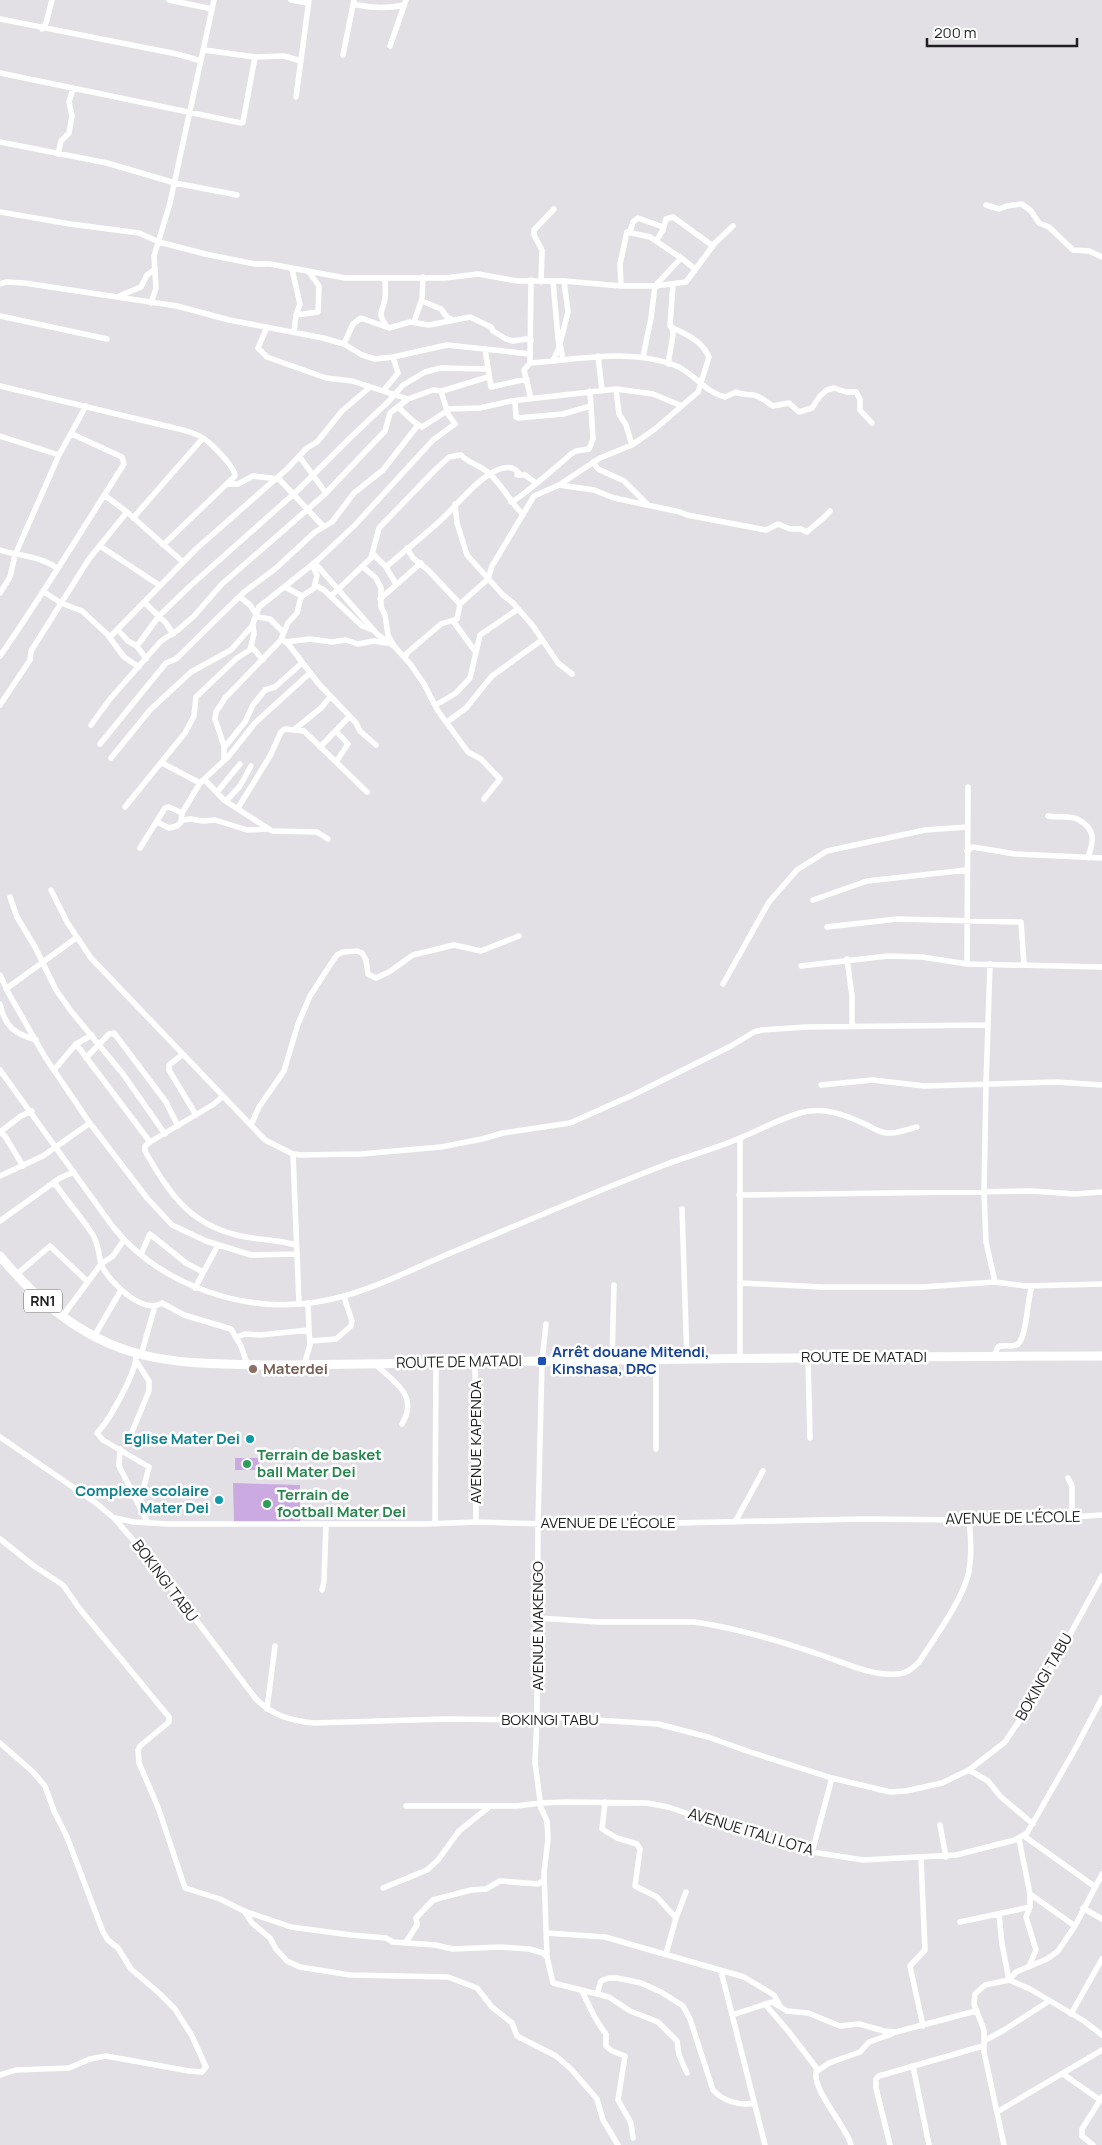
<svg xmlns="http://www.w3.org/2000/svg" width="1102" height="2145" font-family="Manrope,sans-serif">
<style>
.green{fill:#cba9e1}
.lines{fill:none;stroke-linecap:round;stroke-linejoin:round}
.minor{stroke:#fff;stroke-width:5.5}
.trunk{stroke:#fff;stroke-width:9}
.transit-dot{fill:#1a4fb4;stroke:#fff;stroke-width:2}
.education-dot{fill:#8d6e63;stroke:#fff;stroke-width:2}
.culture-dot{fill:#0f9aa8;stroke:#fff;stroke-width:2}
.leisure-dot{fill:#2e9e5b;stroke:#fff;stroke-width:2}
.labels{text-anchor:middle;stroke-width:5;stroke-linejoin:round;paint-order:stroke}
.shield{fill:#fff;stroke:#626263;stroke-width:1}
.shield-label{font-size:14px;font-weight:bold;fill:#1f1e20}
.transit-label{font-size:15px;font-weight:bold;fill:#164399;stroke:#fff;text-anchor:start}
.street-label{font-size:15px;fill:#1f1e20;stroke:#fff}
.education-label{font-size:15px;font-weight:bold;fill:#785e54;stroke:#fff;text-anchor:start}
.culture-label{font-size:15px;font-weight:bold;fill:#0d838f;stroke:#fff;text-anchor:end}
.leisure-label{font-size:15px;font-weight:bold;fill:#27864d;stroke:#fff;text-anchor:start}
</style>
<rect width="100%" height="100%" fill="#e3e0e5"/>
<path class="green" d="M235,1458H259V1470H235Z
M233,1483L300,1485V1522H234Z"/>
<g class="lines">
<path class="minor" d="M169,0L212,9
M291,0L308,3
M353,4C370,8 387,9 404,5
M0,19L177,54L201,61
M42,29L46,23L52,0
M390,46L406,0
M204,50L255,57L284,56L301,61
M343,55L354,0
M0,73L241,123L243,122L255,57
M296,97L309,0
M0,142L107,163L175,183L237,195
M58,154L61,141L69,133L72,116L69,102L73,89
M986,205L999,209L1007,206L1022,204L1031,211L1039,223L1049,227L1073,250L1089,251L1102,257
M0,212L70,224L139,233L159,242L205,254L255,264H270L345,278H445L478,274L517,281H564L621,286H655L686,282L715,243L733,226
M630,232L633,222L638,218L663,227
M656,241L663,230L666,219L673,217L713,246
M292,269L300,304L296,315L294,332
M385,278C385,284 386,292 385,298C383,314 376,310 387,327
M541,282L542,250L534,235V230L554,209
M0,284L6,282L24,283L177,306L229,320L323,338L344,344L362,355L375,359L393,357L447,345L530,354
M621,286L620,264L627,232L650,237L681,258L679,256L695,269
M119,296L141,287L147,275L155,269
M422,301L441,309L447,317L451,319
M151,303L156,288L154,256L170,203L214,0
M296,315L318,312L319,286L309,272
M0,316L107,339
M414,322L422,299L423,277
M267,327L258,348L267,357L326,378L352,381L408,399
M344,344L353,324L361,318L389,328L410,322L429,325L470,317L491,327L493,331L506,339L513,341L526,339L531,341
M485,349L491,387L527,379
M598,356L602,390
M643,357L651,318L655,286L681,258
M563,360L560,343L568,312L564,281
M553,361L559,348L553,282
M530,363L531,280
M668,364L673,335L672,327
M0,386L166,426C178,429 193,431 203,438C211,443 235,467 235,476L163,545
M616,389L619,414L626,425L632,445
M384,390L398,373L393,357
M531,399L524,370L530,363C579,360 627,348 674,365C694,372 705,393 725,397L736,392C742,395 746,394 753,395C761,396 766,402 773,406L789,403L799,412L812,408L820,396L827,390L834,388L846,392H856L860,399V410L872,423
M515,401L516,417L518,418L563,414L591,406
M399,408L413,421L422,427L447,411
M447,409L480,408L511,401L616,389L653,394L682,406
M0,436L59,455
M299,456L326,493
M593,462L598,469L624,481L647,504
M227,484H238L253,476L279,479L323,526
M559,485L594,490L614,498L680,512L687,515L766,530L778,524L790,529H801L807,532C815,524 823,520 830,511
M104,495L127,512L183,562
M511,502C517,501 562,462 571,454L576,451L589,449L593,439L590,391
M455,504L457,523L467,555L503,595L513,603L533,626L558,663L572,674
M133,518L203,438
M100,546L159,585
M407,548L413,558L428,570L460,604
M0,550C19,556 40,556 57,568
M373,554L386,567L396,584
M315,563L377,634L395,647L411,665L424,684L438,711L468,752L481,759L500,779L484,799
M363,567L376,578L381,588V607L385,615L388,635L394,646
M386,567C404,551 424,536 442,519C458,504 477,479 497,470C504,467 512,465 518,472L517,475H525L536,483
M315,585L324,590L362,626L373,630
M285,587L302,596
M44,592L61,603L82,611L107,634L124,657L139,667
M0,593L10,577L15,555L59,455L86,406
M331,596L371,558L379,528L435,470L449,457L461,455C469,464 481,465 490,474C503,487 511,502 523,515
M240,597L250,605L258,617L270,619L283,632
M380,599L421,563
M144,602L166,623L173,634
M453,621L475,651
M118,630L128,641L137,646L146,659
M110,637L196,549L287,469L307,448L317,442L342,411L369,388
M282,639L289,645L318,683L356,723L360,731L376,745
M285,642L310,639L332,642L346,640L358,644L374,641L386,643
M137,646L159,616L189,587L297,491L350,438L389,401L403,385L425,372L441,368L486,369
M251,646L263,660
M0,656C44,593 83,528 124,464L122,457L72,434
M405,658L407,653L441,624L457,619L460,604L488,579L492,566L534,496L559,485L600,458L632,445L655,429L698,392L709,357C700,338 687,336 670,326L673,284
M0,705L30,660L31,651L89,559L127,512
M436,705L456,693L470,678L480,635L518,609
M447,722L466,708L492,676L542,640
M91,725L110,699L161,641L178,630L194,616L222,584L324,495L385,431L390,413L408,399L433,390L442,391L488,377
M295,729L321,708L330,697
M336,731L348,744L336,762
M100,744L166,663L176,659L244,592L275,569L315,532L332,522L354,493L383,470L418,425
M320,747L349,717
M224,748L245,722L253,705L265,690L275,687L302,663
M111,758L150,710L191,672L231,650L252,626L259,607L318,560L355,525L433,440L455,424L448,414L441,391
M224,760V746L215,719L216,712L225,698L280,641L288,623L297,613L301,597L314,588L317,575L312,565
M162,763L200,783
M205,780L224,800L272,831L317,832L328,839
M217,792L240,764
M226,801L240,786L251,766
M125,807L185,733L194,716L196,697L237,658L250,650L254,634L253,625
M238,808L270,756L281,732L285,729L304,731L367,792
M1048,816C1057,818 1072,815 1079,820C1097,830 1093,842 1088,858
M182,820L191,819L203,821L215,820L247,830L267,829
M157,822L169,828L177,826L181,822L182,813L200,783L228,757L255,723L310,673
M140,848L165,808L169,807L182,813
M967,851L973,847L1015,854L1102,858
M51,890L67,922L91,958L265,1140L293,1154L300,1155L361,1154L441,1147L482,1139L503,1133L570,1123L633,1095L731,1046L754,1032L762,1030L806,1027L988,1025
M10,897L17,917L35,947L56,990L71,1011L123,1074L165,1134
M813,900L867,881L967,870
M827,927L897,919L1021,922L1024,965
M847,959L852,996V1026
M967,964L968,787
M990,964L986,1085L984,1192L986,1242L995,1282
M801,966L888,956L922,957L967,964L1102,967
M0,975L9,994L45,1057L89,1122L147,1198L172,1225L206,1241L251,1255L296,1254
M723,984L769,902L797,870L827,851L925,830L968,827
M6,989L76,938
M0,1004C5,1027 15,1034 36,1040
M76,1044L150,1142
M182,1055L169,1065V1070L196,1115
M86,1058L109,1034L114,1033L166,1102L178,1126
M0,1070L113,1227C160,1285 244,1314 317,1302C368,1294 413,1268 460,1249C527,1221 594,1192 662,1166C687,1156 715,1149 740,1138C760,1130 779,1119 800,1113C823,1106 846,1115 867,1125C873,1128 880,1133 887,1133C896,1134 908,1129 917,1127
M54,1070L76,1044L92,1035
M821,1085L873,1080L924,1086L1056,1082L1102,1085
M222,1097L214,1104L150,1142L145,1146V1151C170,1196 193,1228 246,1237C263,1240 279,1240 296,1245
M251,1125L259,1107L284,1071L298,1024L310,996L330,965L337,955L343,952L357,951L362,953L366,960L368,974L376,978L389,972L413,955L454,945L481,951L519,936
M0,1132L5,1136L23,1166
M0,1132L21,1116L32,1111
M293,1154L299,1304
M0,1176L43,1156L90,1123
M54,1182C65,1199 79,1214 91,1232C101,1246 97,1256 103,1268C111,1283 143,1315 162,1303L184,1315L231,1329L241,1346L247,1364
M739,1195L1031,1191L1075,1194L1102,1192
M682,1209L687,1360
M0,1221L60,1178L74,1172
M141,1254L150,1234L186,1263L203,1272
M16,1275L50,1246L88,1282
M740,1283L822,1287H923L995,1282L1025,1286L1102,1284
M195,1288L218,1245
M308,1303L309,1330
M62,1317L101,1264L113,1256L124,1240
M546,1324L542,1361L538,1523L537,1717L535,1762L541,1808L547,1821L548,1839L544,1873L547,1957L553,1983L609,1997L630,2011L658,2022L677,2041L679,2055L687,2073
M95,1335L121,1290
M237,1337L245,1334L260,1335L309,1330L310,1345L304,1365
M311,1341L336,1339L351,1326L352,1321L344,1297
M136,1353C138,1370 109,1421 97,1433L103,1440L149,1467L139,1505
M141,1355L155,1306
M994,1356L998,1347C1004,1344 1013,1348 1018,1344C1027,1337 1027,1299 1032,1286
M808,1358L810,1438
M740,1359V1139
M612,1360L614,1285
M656,1360V1449
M475,1362L476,1522
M375,1364C395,1383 419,1395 402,1424
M0,1437L96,1503L114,1518L153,1563L256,1699C273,1716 292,1721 314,1723L446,1719L521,1720L548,1717L658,1724L708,1737L750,1752L832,1778L890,1792L906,1791L942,1783L969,1770L1005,1742L1038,1693L1102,1576
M129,1439L149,1391V1381L136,1361
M120,1449L119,1466L148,1523
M1068,1478L1072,1486V1517
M115,1518L134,1522L169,1524H425L476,1522L584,1525L862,1519L969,1520L1056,1518L1102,1515
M735,1522L763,1471
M435,1524L436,1363
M0,1539L34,1566L63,1585L79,1608L169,1717V1722L140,1746L138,1750L139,1763L158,1807L185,1888L220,1899L244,1911L291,1927L351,1935L386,1938L393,1942L435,1945L453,1949L501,1947L529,1949L543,1953L547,1957
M322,1590L324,1581L326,1524
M538,1618L599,1622H694C738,1628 780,1641 821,1655C845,1663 871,1676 896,1674C906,1674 912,1669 919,1662C934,1639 964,1598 969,1571C972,1554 971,1537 969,1520
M267,1709L275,1646
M0,1743L33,1772L45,1786L54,1811L67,1837L103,1932L108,1940L118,1948L131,1969L159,1993L175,2009L192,2036L206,2067L202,2072L189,2071L106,2056L90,2059L69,2068L16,2070L0,2075
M969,1770L988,1781L1000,1796L1033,1824
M605,1802L602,1829L617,1838L637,1844L640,1849L635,1886L657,1897L676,1918L666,1954
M406,1806H517L540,1803L567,1802L647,1803L668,1807L724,1826L812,1852L863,1860L956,1855L1015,1840L1027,1833L1074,1751L1102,1698
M940,1825L946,1857
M1024,1836L1094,1886
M1019,1839L1030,1894V1907L1026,1917L1036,1950L1029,1966
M812,1852L832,1778
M921,1858L925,1950L910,1966L923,2026
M383,1888L427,1870L438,1860L459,1831L489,1807
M1030,1894L1075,1926
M1083,1908L1102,1919
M245,1912L252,1923L270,1938L276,1949L287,1961L300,1967L350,1975L448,1977L477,1988L492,2007L512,2023L517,2036L556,2056L571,2069L597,2099L603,2120L618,2145
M999,1914L1002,1944L1009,1980L1030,1989L1084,2021L1102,2035
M676,1918L686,1892
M960,1922L1030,1907
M547,1933L605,1937L744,1977L774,1995L780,2006
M406,1942L417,1925L416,1918L433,1900L471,1890L486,1889L500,1881L538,1884L544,1880
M721,1971L765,2145
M582,1991C589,2006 596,2022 606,2034V2046L612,2051L625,2056L618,2100L631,2123L633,2138
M597,1994L601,1981L609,1978H617L641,1983L661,1992L683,2006L690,2019L713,2090C723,2101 739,2106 754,2103
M765,2004L789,2032L818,2070
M1071,2014L1102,1959
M732,2015L772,2002L787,2011L808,2013L840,2026L859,2024L884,2031L896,2032L976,2011
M984,2041L1004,2030L1049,2001
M913,2066L929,2145
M1063,2074L1100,2100
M997,2112L1102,2050
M851,2145C847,2127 813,2092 816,2072L829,2063L860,2052L869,2042L892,2034
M890,2145L876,2088V2079L879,2076L983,2046
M1004,2145L984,2052V2030L974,2004L975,1994L985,1985L1009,1980L1016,1972L1047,1959L1058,1951L1075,1926L1102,1874
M1093,2145L1082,2136V2129L1102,2097"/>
<path class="trunk" d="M0,1256C37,1301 85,1341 143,1355C184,1365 226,1364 268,1365C337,1365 405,1363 474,1362C683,1359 893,1356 1102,1356"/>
</g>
<rect class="transit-dot" x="537" y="1356" width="10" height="10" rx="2.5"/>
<circle class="education-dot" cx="253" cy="1369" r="5"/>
<g class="culture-dot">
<circle cx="250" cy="1439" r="5"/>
<circle cx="219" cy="1500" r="5"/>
</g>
<g class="leisure-dot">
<circle cx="247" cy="1464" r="5"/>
<circle cx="267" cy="1504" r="5"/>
</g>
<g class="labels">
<rect class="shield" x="24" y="1289.5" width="38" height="23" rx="4"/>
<g class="shield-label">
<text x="43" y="1306">RN1</text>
</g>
<g class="transit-label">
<text x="552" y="1357">Arrêt douane Mitendi,<tspan x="552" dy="17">Kinshasa, DRC</tspan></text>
</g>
<g class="street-label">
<text x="864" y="1362">ROUTE DE MATADI</text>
<text transform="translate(459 1362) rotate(-1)" y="5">ROUTE DE MATADI</text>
<text transform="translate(476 1442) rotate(-90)" y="5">AVENUE KAPENDA</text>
<text transform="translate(1013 1518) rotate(-1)" y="5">AVENUE DE L'ÉCOLE</text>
<text x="608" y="1528">AVENUE DE L'ÉCOLE</text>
<text transform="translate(165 1581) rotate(53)" y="5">BOKINGI TABU</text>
<text transform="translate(538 1626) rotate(-90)" y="5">AVENUE MAKENGO</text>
<text transform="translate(1044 1677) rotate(-60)" y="5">BOKINGI TABU</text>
<text x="550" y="1725">BOKINGI TABU</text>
<text transform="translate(751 1832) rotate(17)" y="5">AVENUE ITALI LOTA</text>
</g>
<g class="education-label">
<text x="263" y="1374">Materdei</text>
</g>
<g class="culture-label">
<text x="240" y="1444">Eglise Mater Dei</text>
<text x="209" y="1496">Complexe scolaire<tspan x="209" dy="17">Mater Dei</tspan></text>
</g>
<g class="leisure-label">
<text x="257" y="1460">Terrain de basket<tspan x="257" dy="17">ball Mater Dei</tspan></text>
<text x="277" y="1500">Terrain de<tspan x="277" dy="17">football Mater Dei</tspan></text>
</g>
</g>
<path d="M927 38v8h150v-8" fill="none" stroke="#1f1e20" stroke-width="2.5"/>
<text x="934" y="38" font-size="15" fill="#1f1e20" stroke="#ffffff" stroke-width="4" paint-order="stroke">200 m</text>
</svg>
